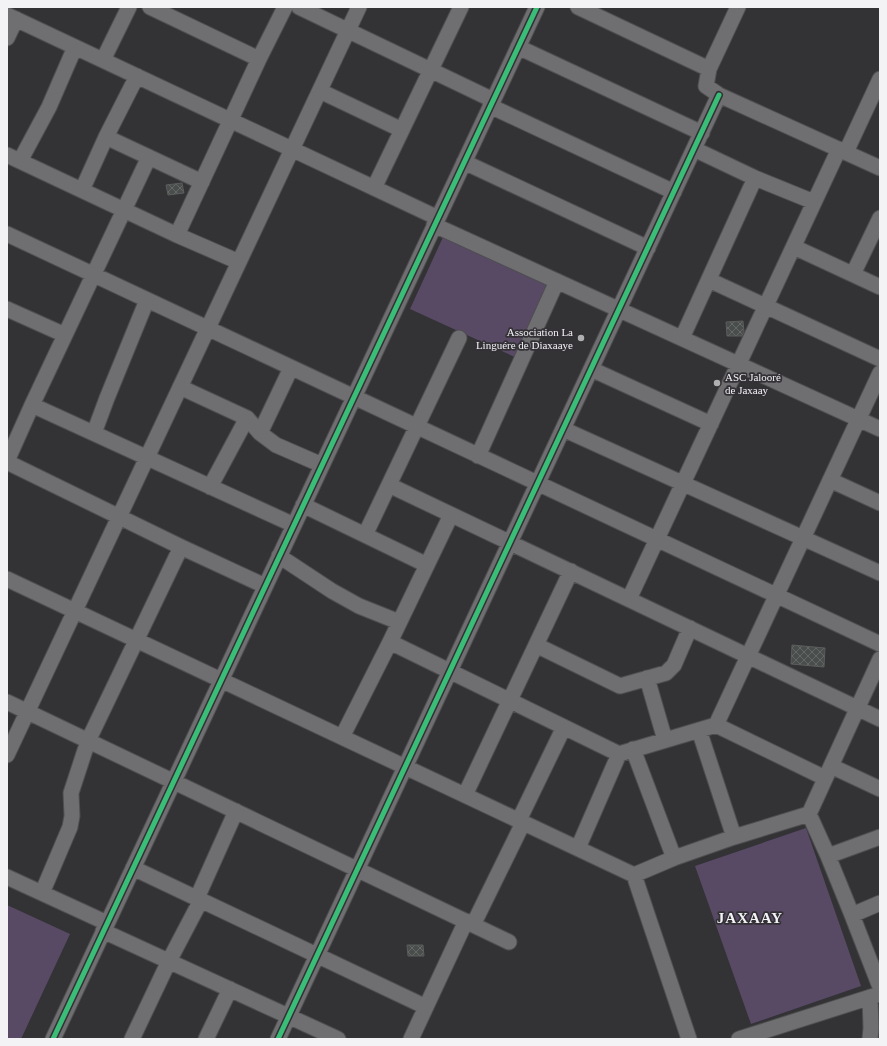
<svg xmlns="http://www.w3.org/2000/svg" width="887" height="1046" font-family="Georgia,serif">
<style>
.pitch{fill:#584a65}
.building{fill:url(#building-cross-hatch);stroke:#5b5c5c}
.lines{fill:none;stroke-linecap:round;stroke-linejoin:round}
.minor-casing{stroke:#4f4e50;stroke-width:17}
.minor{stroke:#6f6e70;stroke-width:15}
.cycleway-casing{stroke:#333136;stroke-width:8}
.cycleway{stroke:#3abd76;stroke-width:5}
.poi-dot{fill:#b0afb2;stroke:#333136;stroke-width:1.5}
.labels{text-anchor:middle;stroke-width:3.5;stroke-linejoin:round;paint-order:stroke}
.poi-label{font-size:11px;fill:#f3f2f5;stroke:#333136;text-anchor:end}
.district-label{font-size:15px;font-weight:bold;letter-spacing:1px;fill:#f3f2f5;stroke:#333136}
</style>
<defs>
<pattern id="building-cross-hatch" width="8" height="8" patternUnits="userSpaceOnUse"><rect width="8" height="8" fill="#494e4c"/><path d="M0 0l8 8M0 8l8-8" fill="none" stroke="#646866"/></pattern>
</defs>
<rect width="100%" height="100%" fill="#333235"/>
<path class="pitch" d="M444,235L551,284L517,358L410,309Z
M806,828L861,986L751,1024L695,866Z
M7,905L70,934L21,1039H7Z"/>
<path class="building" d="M182,183L184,193L168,195L166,185Z
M743,321L744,332L742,336H727L726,322Z
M792,645L825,648L824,667L791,664Z
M407,945H423L424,956H408Z"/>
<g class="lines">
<g class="minor-casing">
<path id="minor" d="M150,7L259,59
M299,7L493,100
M578,7L709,69
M738,7L709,69L706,86L719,95L880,168
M7,15L438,218
M7,38L16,19
M518,47L702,133
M103,60L129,7
M320,91L402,130
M490,106L674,192
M106,137L202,182
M694,149L755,178L814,202
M846,152L880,79
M7,155L177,235L239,262
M20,161L49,107L75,47
M464,162L648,248
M374,188L461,7
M82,190L106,137L137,76
M434,225L880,429
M7,234L880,644
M177,235L259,59L285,7
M794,247L880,287
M853,274L880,218
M709,280L880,359
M7,309L65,335
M682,338L755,178
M591,369L711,424
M180,387L247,418L260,433L276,445L322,465
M32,405L294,525
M563,429L880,573
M94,433L107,398L147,300
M260,433L291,368
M478,456L557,281
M7,461L32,405L149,157
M7,462L181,547L265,586
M830,480L880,503
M389,485L880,719
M210,487L247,418
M303,505L427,565
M365,535L459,338
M279,556L332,591L359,606L399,622
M7,579L634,875L689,1039
M629,599L839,149
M390,642L619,754L716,725L825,778
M536,645L620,686L666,673L674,665L690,628
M647,678L665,740
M7,702L509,942
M716,725L880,373
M699,730L734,837
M342,737L390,642L451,515
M633,749L674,858
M7,755L359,7
M831,766L880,789
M465,795L571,571
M809,814L828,856L852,915L880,987
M519,820L564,727
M578,848L619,754
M828,856L880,837
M133,868L426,1007
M634,875L674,858L734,837L809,814L880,659
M7,877L107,923
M42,893L70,827L72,816L71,793L88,741L181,547
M197,898L236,811
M852,915L880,903
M473,925L523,823
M103,931L338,1039
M53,1039L537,7
M132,1039L169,961L201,900
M206,1039L230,989
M278,1039L719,95
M411,1039L466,921
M739,1039L880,994
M870,1039L871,1028L870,997"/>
</g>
<use href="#minor" class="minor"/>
<g class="cycleway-casing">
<path id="cycleway" d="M53,1039L537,7
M278,1039L719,95"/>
</g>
<use href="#cycleway" class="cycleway"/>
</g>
<g class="poi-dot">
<circle cx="581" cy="338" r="4"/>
<circle cx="717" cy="383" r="4"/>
</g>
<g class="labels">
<g class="poi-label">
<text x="573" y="336">Association La<tspan x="573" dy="13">Linguére de Diaxaaye</tspan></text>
<text x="725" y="381" text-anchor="start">ASC Jalooré<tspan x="725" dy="13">de Jaxaay</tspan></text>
</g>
<g class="district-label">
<text x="750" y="923">JAXAAY</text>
</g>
</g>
<rect width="887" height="1046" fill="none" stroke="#f3f2f5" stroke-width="16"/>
</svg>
